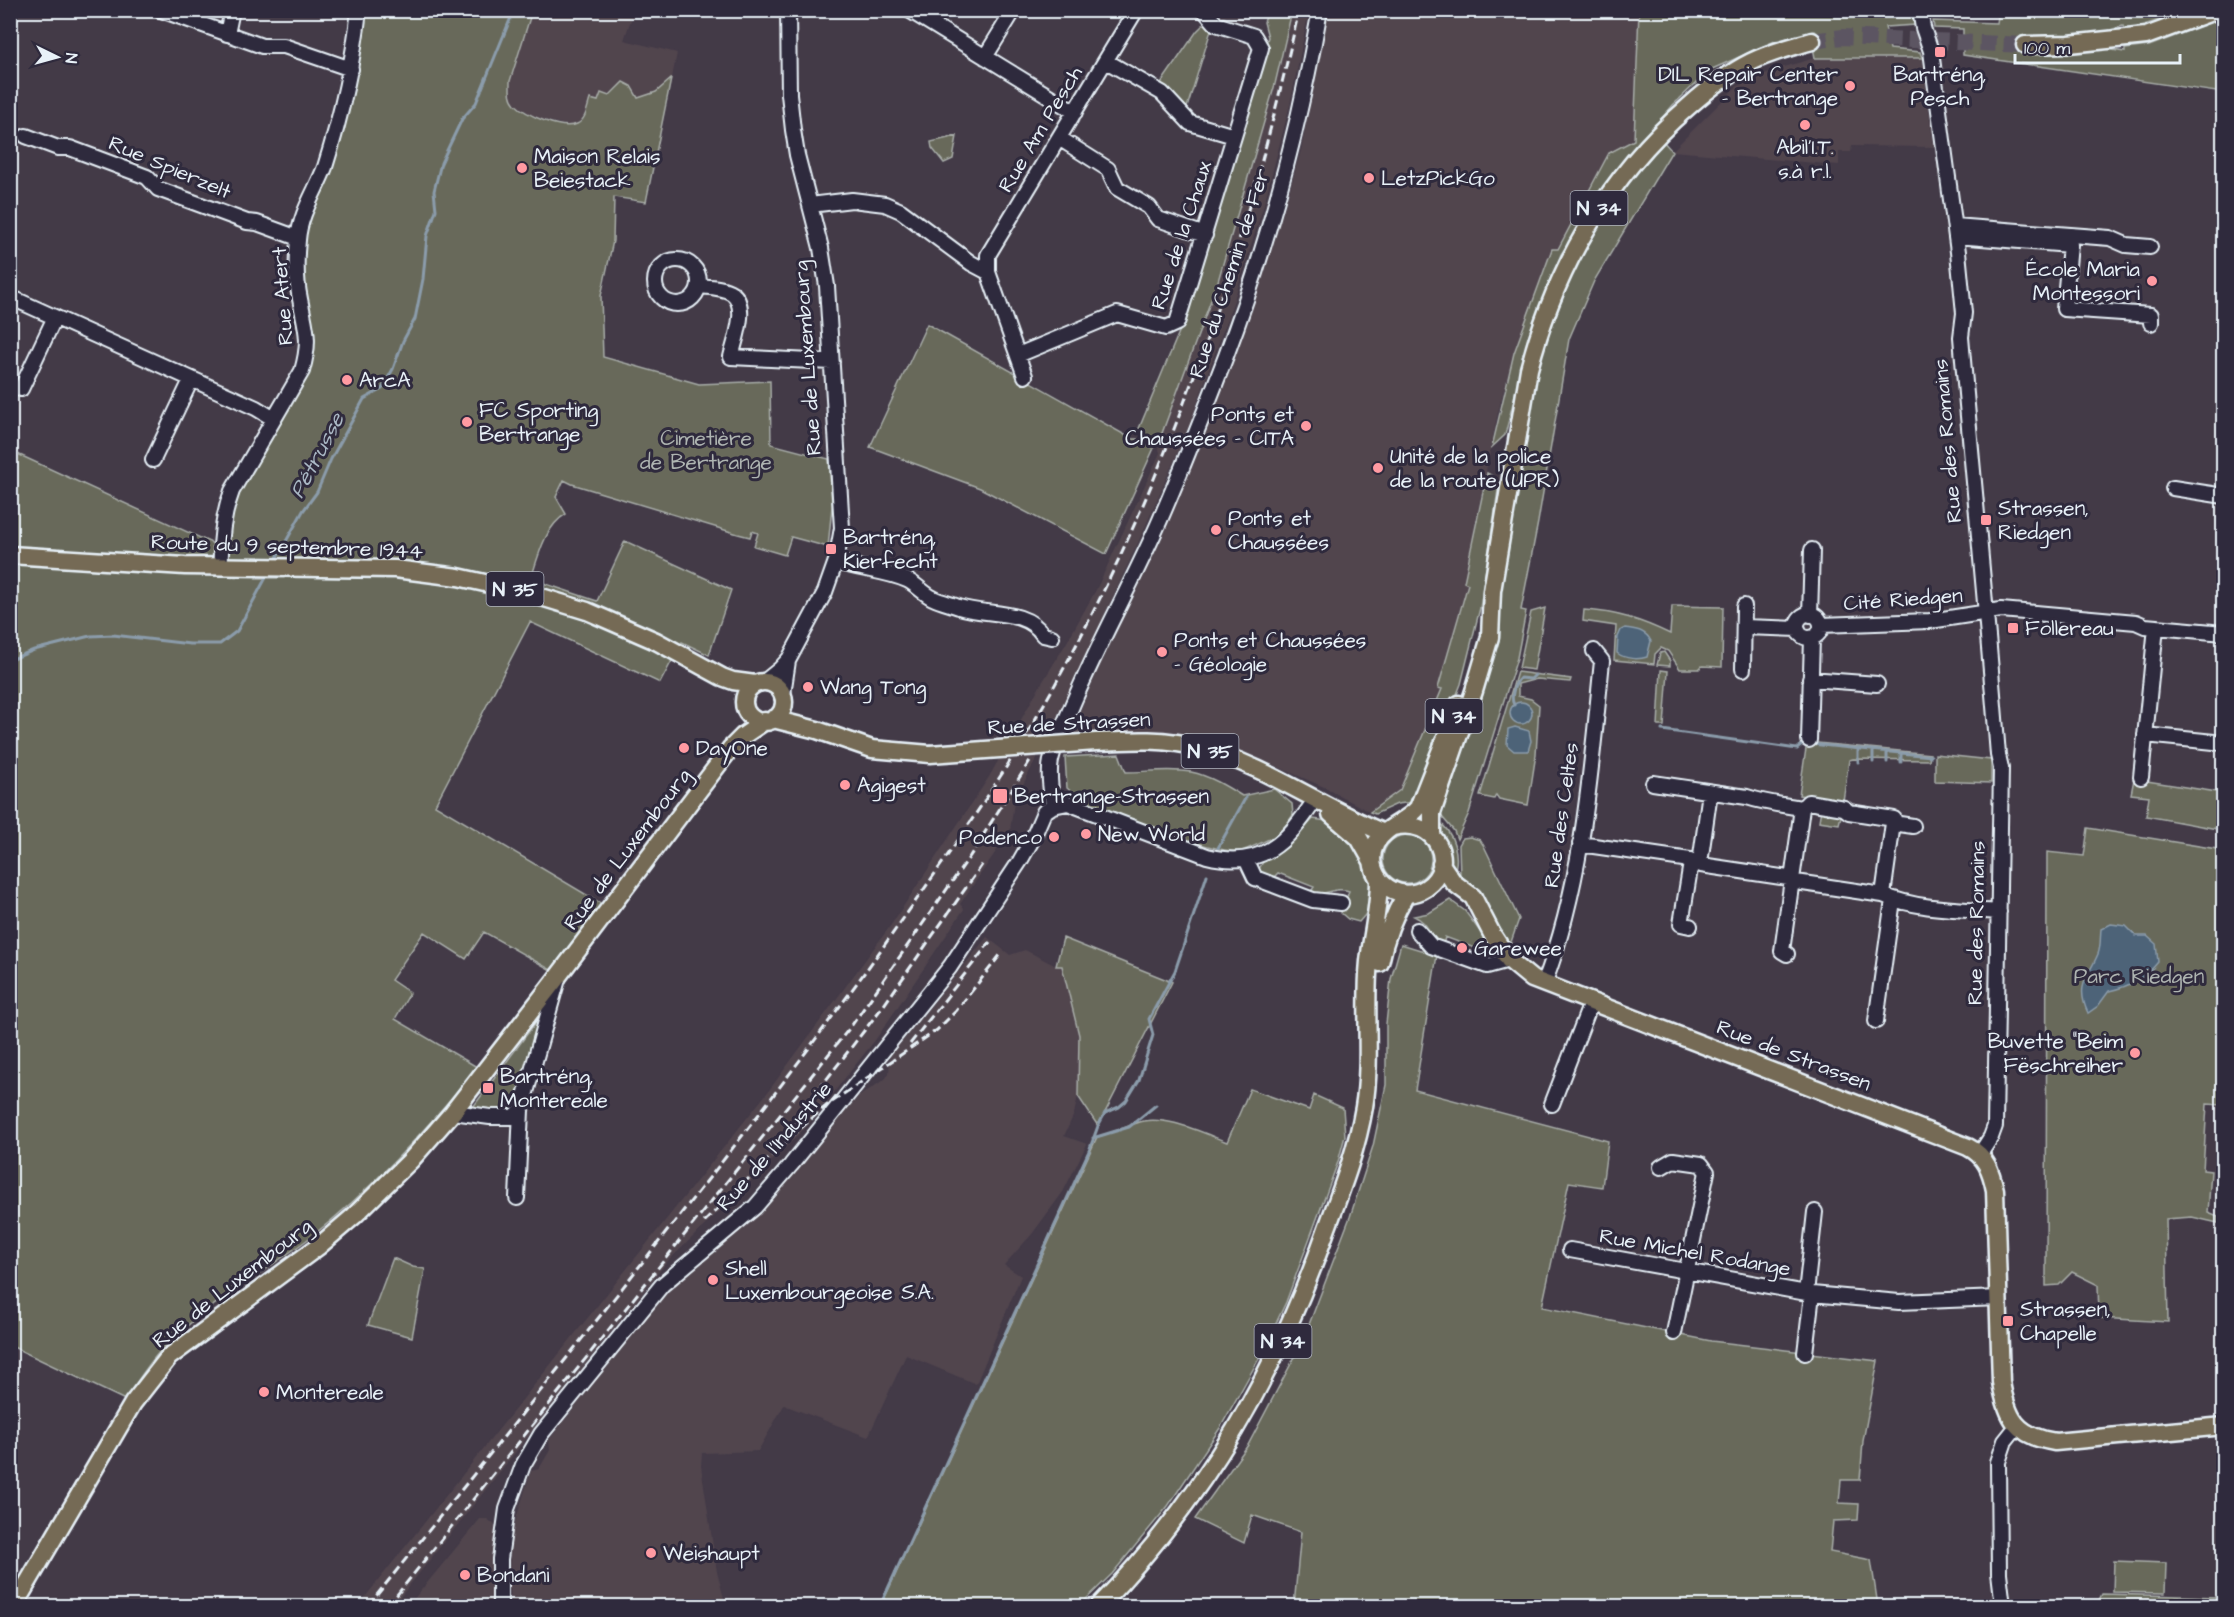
<svg xmlns="http://www.w3.org/2000/svg" width="2234" height="1617" font-family="'Architects Daughter',sans-serif">
<style>
.built{fill:#51454e}
.green{fill:#68695a;stroke:#a8ada9;stroke-width:1.5;fill-rule:evenodd}
.water{fill:#4d6378;stroke:#8b9cab;stroke-width:1.5}
.lines{fill:none;stroke-linecap:round;stroke-linejoin:round}
.stream{stroke:#8b9cab;stroke-width:3}
.major-tunnel{stroke:#5c5562;stroke-width:16;stroke-dasharray:16 8;stroke-linecap:butt}
.minor-casing{stroke:#e8f1f8;stroke-width:18}
.major-casing{stroke:#e8f1f8;stroke-width:21}
.minor{stroke:#2f2a3d;stroke-width:14}
.major{stroke:#746b55;stroke-width:16}
.rail{stroke:#e8f1f8;stroke-width:3;stroke-dasharray:9 4.5;stroke-linecap:butt}
.major-bridge-casing{stroke:#e8f1f8;stroke-width:21;stroke-linecap:butt}
.major-bridge{stroke:#746b55;stroke-width:16}
.poi-dot{fill:#ff9aa2;stroke:#2f2a3d;stroke-width:2}
.labels{text-anchor:middle;stroke-width:6;stroke-linejoin:round;paint-order:stroke}
.shield{fill:#2f2a3d;stroke:#b0b5c0;stroke-width:1.5}
.shield-label{font-size:20px;font-weight:bold;fill:#e8f1f8}
.poi-label{font-size:21px;fill:#e8f1f8;stroke:#2f2a3d;text-anchor:start}
.street-label{font-size:21px;fill:#e8f1f8;stroke:#2f2a3d}
.park-label{font-size:21px;fill:#aeb4b1;stroke:#2f2a3d}
.water-label{font-size:22px;font-style:italic;fill:#aab8c5;stroke:#2f2a3d}
</style>
<rect width="100%" height="100%" fill="#433a47"/>
<filter id="ink" filterUnits="userSpaceOnUse"><feTurbulence type="fractalNoise" baseFrequency=".0167" numOctaves="2"/><feDisplacementMap in="SourceGraphic" scale="12" xChannelSelector="R" yChannelSelector="G"/><feConvolveMatrix kernelMatrix="1 2 1 2 8 2 1 2 1" color-interpolation-filters="sRGB"/></filter>
<g filter="url(#ink)">
<path class="built" d="M532,11H634L624,40L677,53L657,151L590,99L584,118L578,124L570,126L544,120L528,113L514,103L510,92V81Z
M1292,11H1309L1290,105L1263,208L1233,303L1189,426L1143,532L1050,732L1014,802L1010,831L960,904L964,909L876,1039L807,1126L667,1262L393,1606H358L767,1093L891,925L989,777L1037,691L1067,642L1097,588L1160,453L1158,444L1218,281L1275,84Z
M1328,11H1639L1634,140L1609,153L1514,353L1498,412L1464,581L1468,583L1438,687L1442,689L1399,793L1370,812L1324,787L1209,737L1142,730L1070,735L1160,521L1283,213L1301,150Z
M1815,58H1922L1934,147L1852,146L1851,152H1839V165L1672,151L1736,87L1774,70Z
M987,937L1010,955L1025,950L1056,966H1062L1079,1035L1078,1096L1074,1114L1064,1136L1087,1144L1063,1192L1032,1234L1004,1265L1021,1276L976,1384L906,1355L868,1437L784,1405L758,1451L702,1453L701,1466L717,1572L726,1606H511L509,1572L511,1535L531,1471L539,1469L550,1450L549,1440L653,1307L682,1278L758,1211L858,1097L885,1079L889,1074L890,1056Z
M480,1519H487L494,1524L497,1534L493,1564L494,1606H408Z"/>
<path class="green" d="M1999,10L2188,11L2125,31L2123,26L2104,32L2068,35L2026,36L2025,55L2071,53L2106,49L2125,52V49L2149,46L2223,18V93L1963,55V29L1934,28L1933,21L1997,23Z
M359,11H532L510,81C510,89 509,98 515,104C526,115 562,131 577,124C586,120 587,108 590,99L598,101L601,93L609,96L623,82L631,86L638,98L656,92L671,79L646,202L614,197L613,241L601,296L603,357L699,384L770,381L771,444L829,459L832,506L828,547L791,537L785,555L754,546L758,533L752,531L750,537L738,534L572,484L564,480L556,497L566,514C545,526 538,557 531,579L597,601L625,541L731,590L709,655L682,642L660,683L530,622L435,805L602,904L551,970L484,932L466,959L424,932L391,980L410,993L395,1019L477,1067C428,1128 374,1188 312,1236C263,1274 206,1304 162,1349C148,1364 136,1383 125,1400L11,1346V451L220,547L226,507L302,371L298,238L324,168ZM262,567H290L284,578H256Z
M1268,11H1292L1275,84L1218,281L1158,444L1138,431L1182,325L1268,37L1264,22Z
M1639,11H1914L1916,25L1885,27L1890,49L1920,52L1922,58H1815L1812,41L1805,34L1775,41L1710,70L1673,105L1632,153L1561,254L1529,339L1505,435L1492,447L1514,353L1552,249H1558L1609,153L1634,140Z
M1207,21L1212,27L1186,111L1159,86L1197,31Z
M957,136L953,159L944,163L932,148L931,142Z
M1662,140L1672,151L1594,281L1569,339L1538,522L1521,610L1526,611L1517,658L1469,813L1457,839L1454,831L1437,811L1495,626L1541,349L1568,277L1612,201Z
M927,324L1132,439H1137L1154,448L1106,554L980,488L870,447Z
M1487,473L1494,477L1498,490L1480,608L1461,684L1414,802L1397,804L1375,814L1370,812L1400,790L1442,689L1438,688L1468,584L1464,582Z
M1672,606L1723,607L1722,667L1702,666L1699,669H1680L1668,651L1661,648L1655,654L1654,664L1614,660L1616,626L1583,621L1584,610C1617,612 1641,620 1670,634Z
M1545,608L1534,670L1519,668L1531,612Z
M1664,652L1670,661V666L1657,665L1660,653Z
M1661,670L1668,671L1664,726H1658Z
M1517,672L1571,679L1570,682L1537,679L1518,684V696L1531,699L1539,705L1536,754L1528,805L1499,799L1496,795L1494,799L1480,796Z
M1807,742L1930,754L1929,760L1853,759L1849,760L1843,801L1799,795Z
M1119,754L1126,772C1147,772 1170,768 1191,772C1210,776 1226,786 1242,796L1274,789L1292,804L1293,815C1289,821 1284,828 1279,833C1273,838 1248,849 1241,851C1215,855 1087,806 1067,788L1065,757Z
M1935,754L1991,760V783L1935,781Z
M2134,779L2223,793V830L2146,816L2149,796L2131,794Z
M1821,809L1844,812L1843,816H1841L1839,824L1819,821Z
M1313,819L1327,821L1358,841L1373,882L1372,899L1365,915L1359,922L1348,919L1341,913L1349,891C1336,886 1323,897 1309,894L1314,887L1278,873L1272,879L1264,876L1259,869L1263,862L1289,846Z
M1437,821C1454,831 1461,857 1453,875Z
M2088,828L2223,850V1105L2207,1104L2203,1170L2211,1171L2208,1213L2218,1217V1223L2192,1217L2166,1219L2168,1322L2099,1318L2098,1285L2072,1272L2059,1285L2046,1286L2047,852L2084,856Z
M1383 859a24 24 0 1 1 48 0a24 24 0 1 1-48 0Z
M1470,837L1480,840L1484,846L1519,919L1510,945L1481,896L1460,876L1459,845L1463,838Z
M1450,900L1465,911L1495,952L1494,958L1489,962L1480,959V950L1445,937L1443,945C1429,938 1430,923 1414,916L1429,913Z
M1063,938L1172,982L1098,1126L1078,1096L1079,1035L1062,966H1056Z
M1401,944L1437,955L1415,1090L1608,1141L1602,1187L1569,1182L1542,1307L1711,1341L1878,1361L1863,1441L1860,1480H1841L1839,1503L1859,1504L1858,1520L1833,1521L1830,1552L1871,1560L1878,1606H1505L1500,1604L1499,1606H1294L1301,1532L1252,1515L1244,1543L1195,1519L1248,1445L1302,1343L1350,1217L1373,1146L1386,1085V1024L1391,979Z
M539,1018H541L519,1102C507,1117 494,1111 476,1109L473,1107Z
M1250,1089L1309,1110L1314,1095L1343,1108L1345,1136L1338,1162L1286,1302L1261,1355L1220,1428L1168,1506L1112,1574L1079,1606H881L1097,1137C1111,1133 1123,1128 1137,1123C1162,1113 1203,1133 1227,1142Z
M393,1258L413,1267L425,1269L412,1337L368,1325Z
M2114,1561L2166,1563L2165,1593L2113,1592Z
M2102,1594L2218,1597V1606H2096Z"/>
<path class="water" d="M1625,628C1637,630 1645,630 1651,641L1647,657C1638,660 1625,659 1617,653L1618,637L1621,630Z
M1510 713a11 11 0 1 1 22 0a11 11 0 1 1-22 0Z
M1515,727L1529,731L1531,741L1528,751H1514L1507,745L1508,729Z
M2111,924L2126,926L2136,936H2147L2156,944L2158,962C2146,977 2128,987 2109,991L2098,1006L2088,1013C2075,985 2088,978 2098,954C2101,947 2100,937 2101,929Z"/>
<g class="lines">
<path class="stream" d="M275,561L303,511L317,492L331,459L364,399L382,389L393,369L403,341L415,319L423,279L427,236L436,210L434,191L441,163L462,119L476,103L514,10
M10,660L34,650L90,636L113,635L190,644H220L237,631L269,572
M1514,705C1510,698 1514,684 1520,678L1531,679L1535,675
M1662,730L1797,749L1803,744
M1811,744L1931,756
M1858,762V749
M1873,762V750
M1887,762V752
M1901,762V753
M1218,848L1246,797
M1093,1138L1129,1127L1156,1105
M880,1606L1089,1151L1098,1126L1105,1113L1119,1107L1126,1101L1139,1080L1153,1035L1149,1019L1175,971L1207,875"/>
<path class="major-tunnel" d="M1812,41L1843,37L2025,45"/>
<g class="minor-casing">
<path id="minor" d="M161,10L262,46H284L351,69
M909,10L1075,112
M1920,10L1923,28L1931,51L1958,252L1964,313L1961,337C1973,477 1987,615 1998,755L2001,768L1995,1126L1991,1137L1980,1154
M227,34L232,10
M985,57L1014,10
M1106,61L1162,93L1190,123L1234,136
M26,136L58,148H70L147,177L158,189L247,222L257,223L298,238
M1059,138L1108,169L1117,188L1149,207L1158,219L1205,235
M810,205L852,200L885,204L901,211L971,263L988,272L1025,376
M1955,226L2110,238L2126,245L2150,247
M1956,236L2070,245L2064,309L2151,315V323
M655 282a22 22 0 1 1 44 0a22 22 0 1 1-44 0Z
M988,272V255L1136,10
M699,286C709,287 723,287 732,293C749,306 735,340 731,357L832,362
M10,297L256,408L274,419
M1018,355L1117,314L1166,328L1177,323L1261,48L1254,36L1216,24L1204,10
M21,389L55,317
M153,460L191,380
M2173,488L2224,496
M836,561C859,570 884,570 907,580C916,584 924,594 933,598C941,602 951,604 959,607C986,616 1026,608 1043,635L1052,637
M221,567C220,541 223,515 232,491L302,371C311,339 306,330 300,299C296,280 296,259 298,240C300,213 316,191 325,167C341,116 353,64 359,10
M1797 626a12 12 0 1 1 24 0a12 12 0 1 1-24 0Z
M1810,615L1812,550
M1821,625L1930,621L2001,610L2136,622L2145,626L2224,633
M1744,627L1798,629
M1743,669L1744,606
M1810,679L1877,684
M764,682L780,669L789,659L825,592L836,561L842,528L827,286L821,248L797,155L793,130L789,94L788,10
M783,694L788,661
M2145,735L2224,743
M1809,740L1812,638
M2141,777L2156,627
M1653,783L1747,797C1765,803 1783,805 1802,808L1808,802L1844,808L1849,812L1894,819L1893,823L1913,826
M1053,806C1051,791 1048,775 1051,760C1056,740 1066,720 1074,701C1100,640 1133,582 1160,520C1183,467 1205,411 1226,356C1268,244 1299,129 1320,10
M1580,844L1690,860L1701,865L1788,878L1796,882L1883,895C1918,910 1962,909 1999,912
M1246,859L1255,878L1313,900L1341,903
M1883,895L1893,823
M1690,926L1681,924L1690,869L1701,856L1710,792
M1417,930L1431,946L1487,966L1509,960
M1787,954L1782,951L1802,808
M1544,984C1583,882 1591,770 1602,661L1594,651
M1876,1021L1893,900
M1552,1104L1591,1003
M453,1112L490,1117H513L521,1110L558,979
M1661,1167L1673,1160L1701,1164L1707,1172L1674,1333
M517,1198L521,1110
M1570,1250L1812,1294L1899,1302L1999,1298
M1806,1293L1815,1212
M1805,1353L1812,1294
M500,1606V1559L507,1509L523,1465L541,1434L662,1285L755,1207L791,1165L950,967L1020,861L1032,840L1044,812L1053,806L1068,803L1207,856C1262,870 1287,842 1315,800
M2003,1606L1999,1573L1998,1462L2005,1441L2017,1426"/>
</g>
<g class="major-casing">
<path id="major" d="M2025,45L2069,44L2146,36L2217,10
M10,555L185,566L395,569L458,577L525,592L587,611L656,641L722,677L733,681L755,684
M744 702a20 20 0 1 1 40 0a20 20 0 1 1-40 0Z
M773,719L817,730L872,749L930,754
M1096,742C1131,740 1167,738 1201,748C1266,766 1322,807 1384,833
M1331,814L1359,838L1372,861
M1393,827C1437,816 1459,866 1426,888C1397,907 1360,875 1376,843C1385,827 1406,822 1418,808L1459,704
M1432,836V813L1474,691L1490,637L1492,591L1529,369C1555,268 1609,175 1688,107C1707,90 1729,73 1751,62C1770,52 1792,47 1812,41
M1441,864L1454,883L1473,897L1492,934L1509,960L1532,979L1968,1147C1986,1156 1991,1171 1995,1190L2001,1382C2007,1418 2016,1436 2055,1442L2224,1426
M1380,963C1385,938 1393,916 1406,894
M14,1606L133,1403L169,1357L319,1246L354,1216L411,1160L453,1112L559,975L730,749L743,736L765,721
M1099,1606C1207,1494 1276,1375 1327,1228C1342,1188 1357,1149 1364,1107C1372,1058 1364,1010 1369,961C1372,934 1379,909 1379,880"/>
</g>
<use href="#minor" class="minor"/>
<use href="#major" class="major"/>
<path class="rail" d="M910,1044L990,942
M785,1133L884,1005L984,862
M704,1222L792,1136L826,1106L937,1030L956,1011L1001,954
M368,1606C480,1467 591,1328 702,1187C764,1109 824,1029 883,947C930,881 977,815 1020,745C1156,520 1242,266 1299,10
M388,1606L852,1025L970,856L1031,759"/>
<g class="major-bridge-casing">
<path id="major-bridge" d="M930,754L1096,742"/>
</g>
<use href="#major-bridge" class="major-bridge"/>
</g>
</g>
<g class="poi-dot">
<rect x="1934" y="46" width="12" height="12" rx="3"/>
<circle cx="1850" cy="86" r="6"/>
<circle cx="1805" cy="125" r="6"/>
<circle cx="522" cy="168" r="6"/>
<circle cx="1369" cy="178" r="6"/>
<circle cx="2152" cy="281" r="6"/>
<circle cx="347" cy="380" r="6"/>
<circle cx="467" cy="422" r="6"/>
<circle cx="1306" cy="426" r="6"/>
<circle cx="1378" cy="468" r="6"/>
<rect x="1980" y="514" width="12" height="12" rx="3"/>
<circle cx="1216" cy="530" r="6"/>
<rect x="825" y="543" width="12" height="12" rx="3"/>
<rect x="2007" y="622" width="12" height="12" rx="3"/>
<circle cx="1162" cy="652" r="6"/>
<circle cx="808" cy="687" r="6"/>
<circle cx="684" cy="748" r="6"/>
<circle cx="845" cy="785" r="6"/>
<rect x="992" y="788" width="16" height="16" rx="3"/>
<circle cx="1086" cy="834" r="6"/>
<circle cx="1054" cy="837" r="6"/>
<circle cx="1462" cy="948" r="6"/>
<circle cx="2135" cy="1053" r="6"/>
<rect x="482" y="1082" width="12" height="12" rx="3"/>
<circle cx="713" cy="1280" r="6"/>
<rect x="2002" y="1315" width="12" height="12" rx="3"/>
<circle cx="264" cy="1392" r="6"/>
<circle cx="651" cy="1553" r="6"/>
<circle cx="465" cy="1575" r="6"/>
</g>
<g class="labels">
<g class="shield">
<rect x="1570.5" y="191" width="57" height="34" rx="4.5"/>
<rect x="486.5" y="572" width="57" height="34" rx="4.5"/>
<rect x="1425.5" y="699" width="57" height="34" rx="4.5"/>
<rect x="1181.5" y="734" width="57" height="34" rx="4.5"/>
<rect x="1254.5" y="1324" width="57" height="34" rx="4.5"/>
</g>
<g class="shield-label">
<text x="1599" y="215">N 34</text>
<text x="515" y="596">N 35</text>
<text x="1454" y="723">N 34</text>
<text x="1210" y="758">N 35</text>
<text x="1283" y="1348">N 34</text>
</g>
<g class="poi-label">
<text x="1838" y="81" text-anchor="end">DIL Repair Center<tspan x="1838" dy="24">- Bertrange</tspan></text>
<text x="1940" y="81" text-anchor="middle">Bartréng,<tspan x="1940" dy="24">Pesch</tspan></text>
<text x="1805" y="154" text-anchor="middle">Abil'I.T.<tspan x="1805" dy="24">s.à r.l.</tspan></text>
<text x="534" y="163">Maison Relais<tspan x="534" dy="24">Beiestack</tspan></text>
<text x="1381" y="185">LetzPickGo</text>
<text x="2140" y="276" text-anchor="end">École Maria<tspan x="2140" dy="24">Montessori</tspan></text>
<text x="359" y="387">ArcA</text>
<text x="479" y="417">FC Sporting<tspan x="479" dy="24">Bertrange</tspan></text>
<text x="1294" y="421" text-anchor="end">Ponts et<tspan x="1294" dy="24">Chaussées - CITA</tspan></text>
<text x="1390" y="463">Unité de la police<tspan x="1390" dy="24">de la route (UPR)</tspan></text>
<text x="1998" y="515">Strassen,<tspan x="1998" dy="24">Riedgen</tspan></text>
<text x="1228" y="525">Ponts et<tspan x="1228" dy="24">Chaussées</tspan></text>
<text x="843" y="544">Bartréng,<tspan x="843" dy="24">Kierfecht</tspan></text>
<text x="2025" y="635">Follereau</text>
<text x="1174" y="647">Ponts et Chaussées<tspan x="1174" dy="24">- Géologie</tspan></text>
<text x="820" y="694">Wang Tong</text>
<text x="696" y="755">DayOne</text>
<text x="857" y="792">Agigest</text>
<text x="1014" y="803">Bertrange-Strassen</text>
<text x="1098" y="841">New World</text>
<text x="1042" y="844" text-anchor="end">Podenco</text>
<text x="1474" y="955">Garewee</text>
<text x="2123" y="1048" text-anchor="end">Buvette "Beim<tspan x="2123" dy="24">Fëschreiher</tspan></text>
<text x="500" y="1083">Bartréng,<tspan x="500" dy="24">Montereale</tspan></text>
<text x="725" y="1275">Shell<tspan x="725" dy="24">Luxembourgeoise S.A.</tspan></text>
<text x="2020" y="1316">Strassen,<tspan x="2020" dy="24">Chapelle</tspan></text>
<text x="276" y="1399">Montereale</text>
<text x="663" y="1560">Weishaupt</text>
<text x="477" y="1582">Bondani</text>
</g>
<g class="street-label">
<text transform="translate(1040 129) rotate(-59)" y="7">Rue Am Pesch</text>
<text transform="translate(170 167) rotate(23)" y="7">Rue Spierzelt</text>
<text transform="translate(1181 235) rotate(-72)" y="7">Rue de la Chaux</text>
<text transform="translate(1229 273) rotate(-72)" y="7">Rue du Chemin de Fer</text>
<text transform="translate(282 296) rotate(-94)" y="7">Rue Atert</text>
<text transform="translate(807 358) rotate(-94)" y="7">Rue de Luxembourg</text>
<text transform="translate(1947 441) rotate(-95)" y="7">Rue des Romains</text>
<text transform="translate(287 546) rotate(2)" y="7">Route du 9 septembre 1944</text>
<text transform="translate(1903 599) rotate(-4)" y="7">Cité Riedgen</text>
<text transform="translate(1069 723) rotate(-3)" y="7">Rue de Strassen</text>
<text transform="translate(1561 815) rotate(-82)" y="7">Rue des Celtes</text>
<text transform="translate(627 849) rotate(-53)" y="7">Rue de Luxembourg</text>
<text transform="translate(1976 923) rotate(-89)" y="7">Rue des Romains</text>
<text transform="translate(1794 1055) rotate(21)" y="7">Rue de Strassen</text>
<text transform="translate(774 1146) rotate(-49)" y="7">Rue de l'Industrie</text>
<text transform="translate(1695 1252) rotate(10)" y="7">Rue Michel Rodange</text>
<text transform="translate(232 1283) rotate(-38)" y="7">Rue de Luxembourg</text>
</g>
<g class="park-label">
<text x="706" y="445">Cimetière<tspan x="706" dy="24">de Bertrange</tspan></text>
<text x="2139" y="983">Parc Riedgen</text>
</g>
<g class="water-label">
<text transform="translate(316 455) rotate(-62)" y="8">Pétrusse</text>
</g>
</g>
<rect width="2234" height="1617" fill="none" stroke="#2f2a3d" stroke-width="36"/>
<rect x="18" y="18" width="2198" height="1581" fill="none" stroke="#e8f1f8" stroke-width="2" filter="url(#ink)"/>
<g transform="translate(57 57) rotate(95)" stroke="#2f2a3d" stroke-width="4.5" paint-order="stroke">
<path d="M0-4.5L10 22L0 15L-10 22Z" fill="#e8f1f8"/>
<text y="-9" font-size="16" font-weight="bold" text-anchor="middle" fill="#e8f1f8">N</text>
</g>
<path d="M2015 54v9h165v-9" fill="none" stroke="#e8f1f8" stroke-width="3"/>
<text x="2024" y="54" font-size="18" fill="#e8f1f8" stroke="#2f2a3d" stroke-width="4.5" paint-order="stroke">100 m</text>
</svg>
